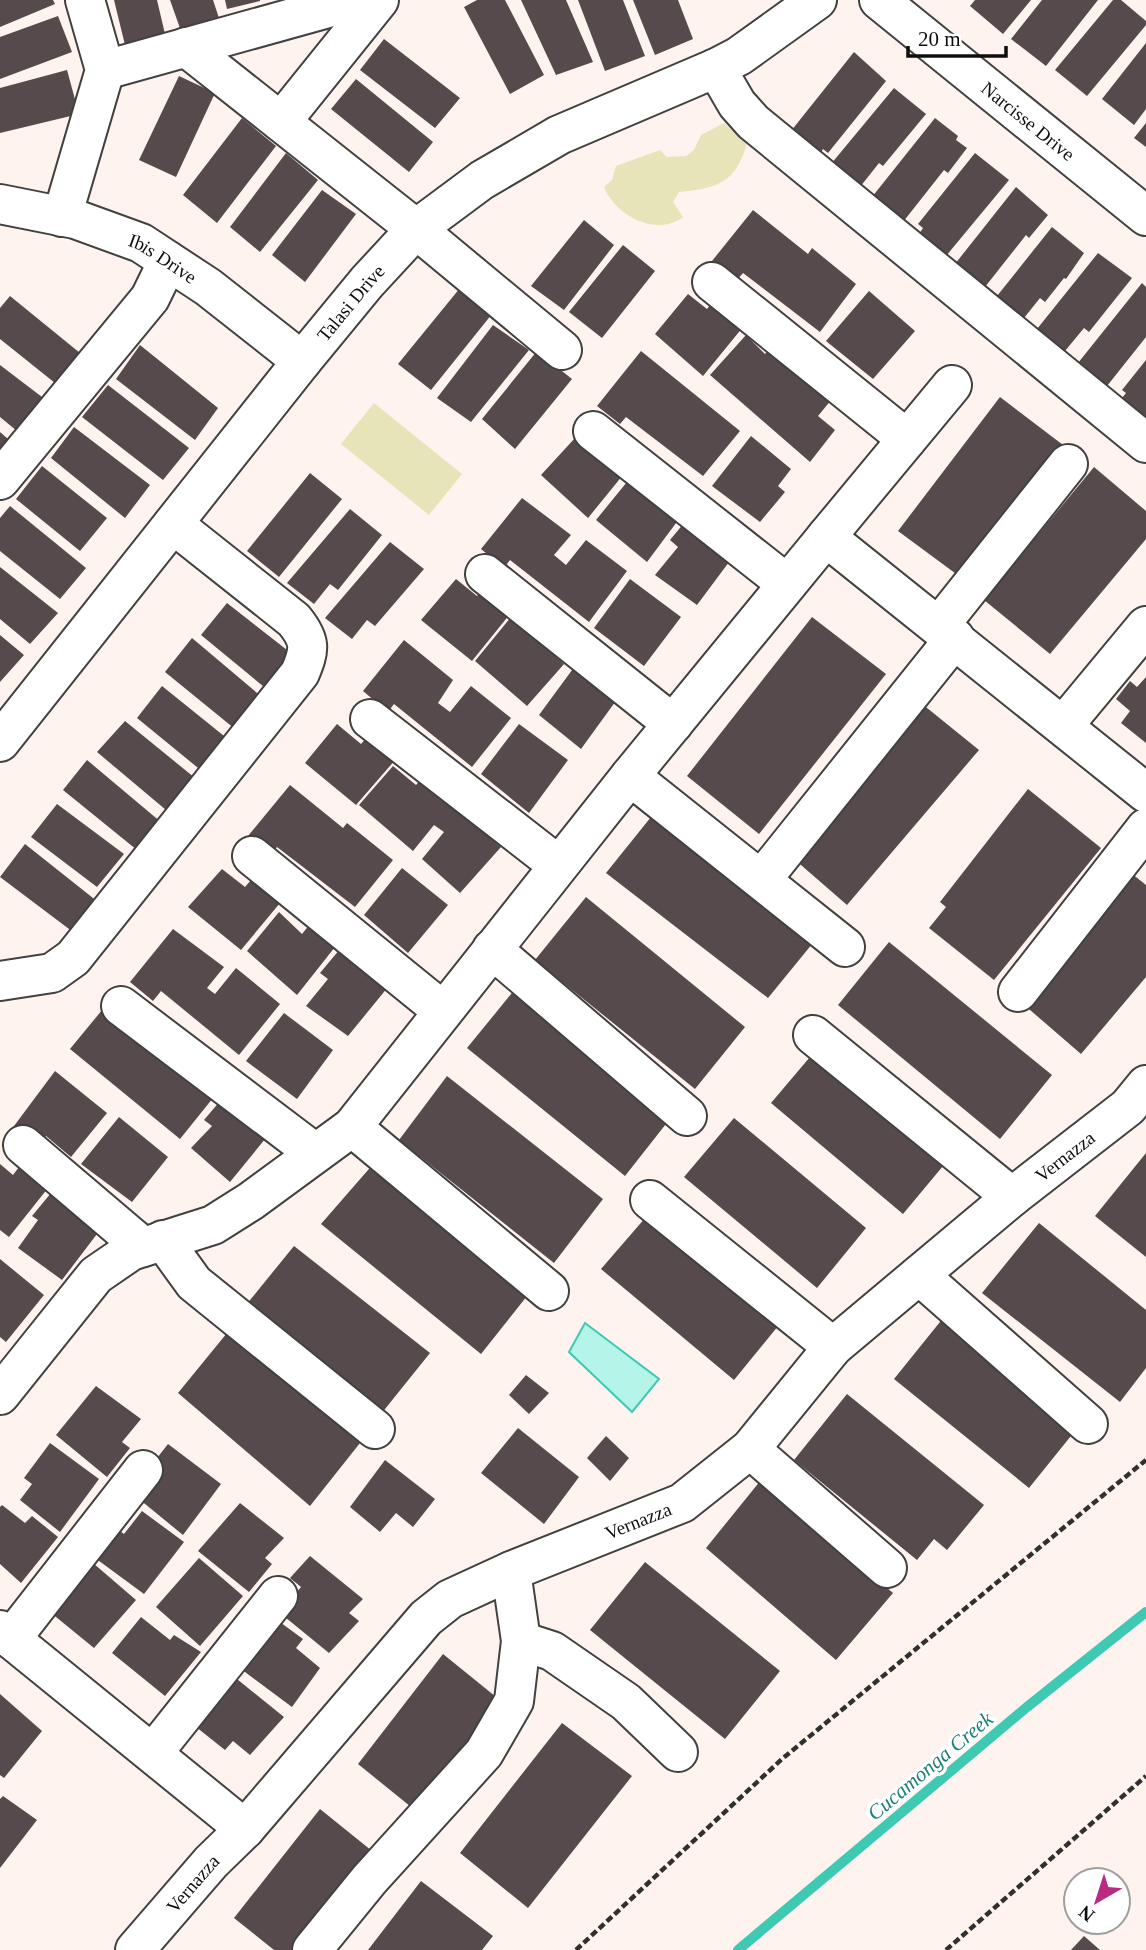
<svg xmlns="http://www.w3.org/2000/svg" width="1146" height="1950" font-family="'Times New Roman',serif">
<style>
.green{fill:#e8e4ba}
.water{fill:#b5f4e8;stroke:#3ec9b2;stroke-width:2}
.lines{fill:none;stroke-linecap:round;stroke-linejoin:round}
.stream{stroke:#3ec9b2;stroke-width:10}
.building{fill:#564a4c}
.minor-casing{stroke:#414141;stroke-width:42}
.path{stroke:#303030;stroke-width:4.5;stroke-dasharray:7 3.5;stroke-linecap:butt}
.minor{stroke:#fff;stroke-width:38}
.labels{text-anchor:middle;stroke-width:7;stroke-linejoin:round;paint-order:stroke}
.street-label{font-size:19px;fill:#0e0e0e;stroke:#fff}
.water-label{font-size:21px;font-style:italic;fill:#198073;stroke:#fff}
</style>
<rect width="100%" height="100%" fill="#fef3ef"/>
<path class="green" d="M724,123L747,143C736,183 718,188 679,192L673,202L683,217C656,238 614,214 604,187L612,180L616,166L660,150L667,157L686,156L694,150L701,135Z
M374,403L462,474L429,515L341,444Z"/>
<path class="water" d="M585,1323L659,1379L632,1412L569,1352Z"/>
<g class="lines">
<path class="stream" d="M738,1950L1027,1707L1146,1612"/>
</g>
<path class="building" d="M0,0H53L55,4L0,27Z
M114,0H157L165,34L125,45Z
M170,0H213L219,18L181,31Z
M225,0H260V1L227,9Z
M477,0H505L544,75L510,94L464,7Z
M521,0H566L593,62L556,75Z
M578,0H623L645,56L605,71Z
M633,0H678L693,39L655,55Z
M975,0H1031L1003,34L970,6Z
M1042,0H1098L1046,66L1011,39Z
M1113,0H1121L1146,21V25L1087,96L1055,70Z
M58,16L72,52L0,79V37Z
M384,39L460,98L435,128L360,70Z
M1146,43V109L1134,125L1102,99Z
M854,52L886,81L828,153L823,149L820,154L791,131Z
M67,70L79,114L0,133V88Z
M179,76L215,93L176,177L139,160Z
M356,79L433,142L409,172L331,109Z
M894,88L926,114L883,166L879,163L860,187L831,164Z
M242,118L276,146L217,223L183,195Z
M935,118L958,136L956,140L967,148L948,173L944,170L903,222L872,197Z
M1146,123V147L1134,138Z
M286,153L318,180L260,252L230,227Z
M975,153L1009,180L946,256L919,234L923,228L918,224Z
M1016,187L1048,215L1029,238L1026,235L985,287L955,264Z
M322,190L356,214L305,282L272,255Z
M753,210L808,254L812,248L856,284L820,332L743,273L736,281L712,261Z
M584,220L614,245L564,310L531,286Z
M1052,227L1084,253L1066,279L1064,278L1045,302L1040,298L1024,318L997,296Z
M623,245L655,271L602,338L569,312Z
M1098,253L1132,278L1089,332L1084,328L1065,351L1037,329Z
M1142,283L1146,287V337L1107,386L1078,363Z
M460,288L492,314L431,390L398,364Z
M869,291L915,331L873,379L826,341Z
M688,294L707,309L714,300L743,327L703,376L655,334Z
M10,296L80,353L55,383L0,339V308Z
M493,325L529,350L471,422L437,398Z
M746,335L765,354L771,346L832,399L818,416L835,430L810,462L710,375Z
M140,345L218,408L195,440L116,379Z
M537,351L572,379L515,449L482,419Z
M641,351L740,431L703,476L626,417L620,424L597,406Z
M1146,360V418L1122,398L1126,393L1122,390Z
M0,365L42,397L17,431L0,417Z
M108,385L189,448L163,480L82,417Z
M1000,397L1067,448L963,579L898,531Z
M74,427L150,485L125,518L51,458Z
M0,432L8,439L0,448Z
M751,436L791,469L778,486L785,492L760,522L712,486Z
M575,438L593,453L627,470L588,518L541,475Z
M42,466L107,518L80,551L16,499Z
M1094,467L1146,511V539L1050,654L984,600Z
M310,473L342,499L279,577L247,551Z
M631,477L682,515L647,562L596,520Z
M522,498L571,535L554,555L566,565L586,540L627,571L589,622L510,560L504,568L481,549Z
M10,506L86,568L60,599L0,551V518Z
M350,509L382,535L338,590L330,584L314,604L287,583Z
M689,517L735,554L697,605L655,575L678,547L670,540Z
M390,542L424,569L375,626L367,620L352,639L325,618Z
M0,567L58,613L30,644L0,619Z
M456,579L477,596L483,589L510,614L472,661L421,620Z
M630,579L681,617L644,666L594,628Z
M227,603L296,657L269,691L201,635Z
M511,617L564,664L527,706L475,661Z
M812,617L886,674L759,834L687,776Z
M0,635L24,655L0,682Z
M192,638L263,698L235,729L165,672Z
M404,640L453,680L438,703L450,712L471,686L511,718L472,767L394,704L388,712L363,691Z
M575,666L618,698L581,749L539,715Z
M1146,677V743L1121,723L1130,711L1116,699L1130,681L1137,687Z
M162,686L229,740L203,772L137,718Z
M916,699L979,750L847,905L786,852Z
M125,721L195,778L166,810L97,752Z
M337,724L361,744L368,736L396,759L356,805L305,763Z
M519,724L568,760L529,813L481,774Z
M87,760L162,823L137,850L63,790Z
M393,766L416,785L421,779L501,847L460,893L422,859L444,832L434,825L413,851L359,805Z
M290,785L343,828L347,823L393,860L355,907L277,847L271,855L248,836Z
M1028,789L1101,848L994,980L929,928L946,907L940,902Z
M57,804L124,854L97,887L31,837Z
M655,812L817,938L768,998L606,873Z
M25,844L98,902L73,932L0,877Z
M402,868L448,905L408,953L364,915Z
M222,869L245,887L251,880L280,903L241,950L188,907Z
M1131,873L1146,885V977L1081,1054L1022,1003Z
M586,897L745,1027L695,1089L535,960Z
M279,912L302,934L310,924L335,947L297,995L247,951Z
M173,929L224,967L207,988L215,994L236,968L280,1004L239,1055L161,991L153,1001L130,982Z
M889,942L1052,1075L1000,1139L838,1005Z
M340,949L388,987L348,1036L306,1006L328,979L320,973Z
M516,988L673,1115L625,1176L467,1048Z
M107,1004L217,1093L180,1139L70,1049Z
M284,1013L333,1050L297,1099L246,1061Z
M821,1044L953,1154L903,1214L771,1103Z
M55,1071L107,1113L71,1157L46,1136L39,1146L14,1126Z
M447,1076L603,1199L554,1263L399,1140Z
M226,1094L270,1133L230,1182L191,1148L212,1126L204,1120Z
M119,1117L168,1157L132,1202L81,1164Z
M734,1118L866,1228L817,1288L684,1177Z
M1146,1153V1257L1095,1216Z
M375,1162L531,1291L481,1354L321,1224Z
M0,1164L13,1175L19,1167L48,1188L9,1237L0,1230Z
M51,1193L100,1230L62,1280L18,1248L38,1220L32,1216Z
M652,1210L783,1320L734,1380L601,1269Z
M1039,1223L1146,1310V1368L1120,1402L982,1293Z
M294,1246L430,1353L381,1414L246,1305Z
M0,1259L44,1295L6,1342L0,1337Z
M948,1312L1083,1421L1029,1488L894,1379Z
M227,1333L360,1443L310,1506L178,1393Z
M526,1375L549,1393L529,1414L509,1395Z
M96,1386L141,1419L122,1442L130,1448L107,1477L56,1435Z
M847,1394L984,1505L947,1550L934,1539L917,1560L794,1460Z
M518,1428L579,1477L544,1524L481,1473Z
M606,1436L629,1458L610,1481L587,1458Z
M50,1443L99,1479L60,1532L20,1500L32,1484L24,1478Z
M168,1444L221,1484L183,1535L139,1499L150,1467Z
M385,1460L435,1499L413,1527L396,1513L380,1532L350,1507Z
M761,1480L893,1593L836,1660L706,1548Z
M240,1503L284,1538L265,1558L272,1564L249,1592L198,1551Z
M2,1505L25,1523L32,1516L58,1537L21,1583L0,1564V1507Z
M142,1511L184,1542L144,1594L91,1555L112,1525L124,1534Z
M310,1556L363,1599L349,1613L359,1621L329,1653L280,1613L301,1587L290,1578Z
M86,1557L136,1600L94,1648L45,1608Z
M199,1558L243,1596L200,1646L156,1607Z
M645,1562L780,1671L725,1739L590,1630Z
M141,1617L170,1640L174,1635L201,1652L165,1696L112,1653Z
M273,1617L303,1639L296,1648L320,1668L292,1707L237,1666Z
M443,1654L506,1705L421,1815L358,1764Z
M232,1675L284,1717L250,1755L233,1741L225,1750L191,1723Z
M0,1694L42,1731L4,1778L0,1775Z
M562,1723L632,1776L528,1908L460,1853Z
M3,1796L37,1820L0,1868V1799Z
M320,1809L382,1859L311,1950H274L234,1918Z
M421,1881L493,1936L482,1950H368Z
M1084,1936L1100,1950H1071Z"/>
<g class="lines">
<g class="minor-casing">
<g id="minor">
<path id="s1" d="M879,0L1146,216"/>
<path d="M186,47L416,229L562,350"/>
<path d="M716,68L737,104L753,122L1146,443"/>
<path d="M105,70L357,0"/>
<path d="M281,122L379,0"/>
<path id="s2" d="M0,204L75,219L141,243L208,287L302,361"/>
<path d="M62,217L105,70L85,0"/>
<path d="M712,282L907,439"/>
<path d="M593,431L787,584"/>
<path d="M0,480L150,298L168,261"/>
<path d="M826,537L952,385"/>
<path d="M485,574L673,724"/>
<path d="M939,626L1068,464"/>
<path d="M370,719L558,865"/>
<path d="M1063,726L1146,626"/>
<path id="s3" d="M0,742L302,361L367,282L416,229L482,180L559,135L716,68L739,56L817,0"/>
<path d="M630,776L845,947"/>
<path d="M252,856L443,1011"/>
<path d="M762,879L955,638"/>
<path d="M492,949L687,1116"/>
<path d="M0,981L52,973L73,958L300,673C310,649 311,641 294,620L173,524"/>
<path d="M1018,992L1146,828"/>
<path d="M121,1006L315,1153"/>
<path d="M813,1035L1012,1197"/>
<path d="M352,1127L549,1291"/>
<path d="M23,1145L143,1247"/>
<path d="M650,1200L833,1347"/>
<path d="M163,1240L194,1283L375,1429"/>
<path d="M919,1275L1088,1424"/>
<path d="M0,1395L96,1275L131,1251L213,1225L251,1201L352,1127L630,776L826,537L1146,793"/>
<path d="M750,1449L887,1568"/>
<path d="M0,1630L245,1829"/>
<path d="M11,1639L143,1470"/>
<path d="M521,1641L552,1651L626,1702L678,1752"/>
<path d="M153,1753L278,1596"/>
<path id="s4" d="M135,1950L211,1862L245,1829L426,1618L450,1599L511,1571L682,1503L750,1449L833,1347L1012,1197L1128,1107L1146,1085"/>
<path d="M312,1950L369,1880L484,1753L514,1701L521,1641L511,1571"/>
</g>
</g>
<path class="path" d="M576,1950L782,1759L1146,1460
M946,1950L1146,1776"/>
<use href="#minor" class="minor"/>
</g>
<g class="labels">
<g class="street-label">
<text dy="7" stroke="none"><textPath href="#s1" startOffset="192">Narcisse Drive</textPath></text>
<text dy="7" stroke="none"><textPath href="#s2" startOffset="173">Ibis Drive</textPath></text>
<text dy="7" stroke="none"><textPath href="#s3" startOffset="562">Talasi Drive</textPath></text>
<text dy="7" stroke="none"><textPath href="#s4" startOffset="1242">Vernazza</textPath></text>
<text dy="7" stroke="none"><textPath href="#s4" startOffset="676">Vernazza</textPath></text>
<text dy="7" stroke="none"><textPath href="#s4" startOffset="88">Vernazza</textPath></text>
</g>
<g class="water-label">
<text transform="translate(930 1766) rotate(-40)" y="7">Cucamonga Creek</text>
</g>
</g>
<g transform="translate(1097 1901) rotate(219)"><circle r="33" fill="#ffffff" stroke="#9f9f9f" stroke-width="2"/>
<path d="M0-5L12 26L0 18L-12 26Z" fill="#ba2a82"/>
<text y="-10" font-size="19" font-weight="bold" text-anchor="middle" fill="#0e0e0e">N</text>
</g>
<path d="M908 46v10h98v-10" fill="none" stroke="#0e0e0e" stroke-width="3.5"/>
<text x="918" y="46" font-size="21" fill="#0e0e0e" stroke="#ffffff" stroke-width="5" paint-order="stroke">20 m</text>
</svg>
